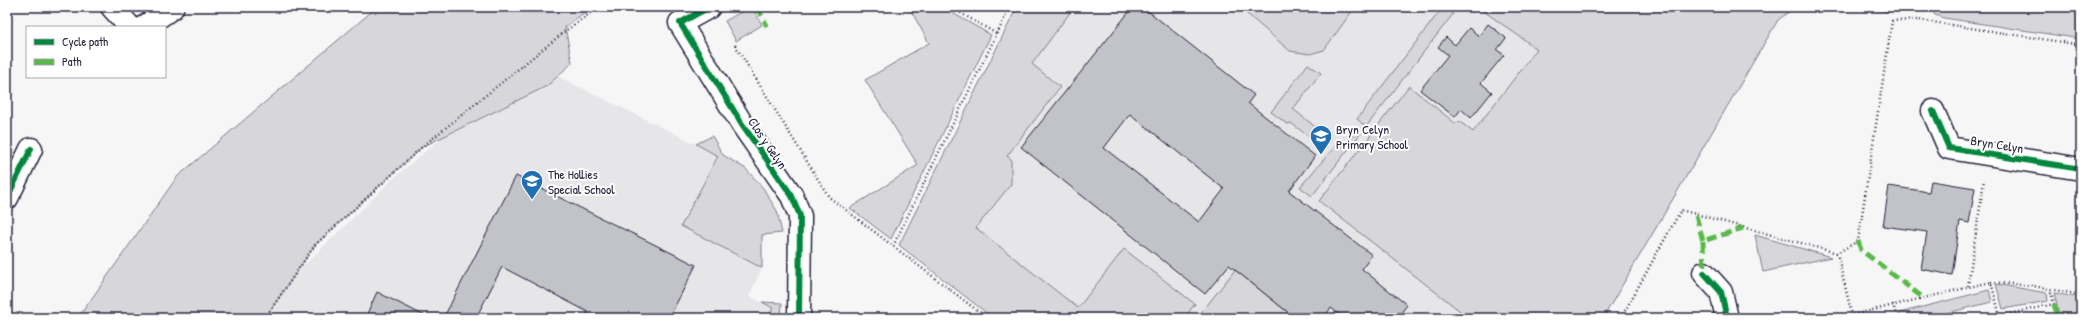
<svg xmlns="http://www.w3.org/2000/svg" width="2088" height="325" font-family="'Patrick Hand',sans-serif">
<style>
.built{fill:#e6e6e9}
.green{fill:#d7d7db;stroke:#7c7c8b}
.building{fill:#c2c2c9;stroke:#22223b;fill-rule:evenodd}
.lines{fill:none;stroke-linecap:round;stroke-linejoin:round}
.minor-casing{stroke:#22223b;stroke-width:25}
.path{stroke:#22223b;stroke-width:2.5;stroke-dasharray:1 3;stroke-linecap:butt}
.minor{stroke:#fff;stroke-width:22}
.quiet{stroke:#58b947;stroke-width:5;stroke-dasharray:10 5;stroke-linecap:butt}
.cycleway-casing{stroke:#fff;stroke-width:8}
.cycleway{stroke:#00873e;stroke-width:6}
.labels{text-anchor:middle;stroke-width:4;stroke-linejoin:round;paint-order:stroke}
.poi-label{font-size:13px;fill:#22223b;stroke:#fff;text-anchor:start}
.street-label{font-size:13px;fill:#22223b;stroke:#fff}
</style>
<rect width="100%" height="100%" fill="#f6f6f7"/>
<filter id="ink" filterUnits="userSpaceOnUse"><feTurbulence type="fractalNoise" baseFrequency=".025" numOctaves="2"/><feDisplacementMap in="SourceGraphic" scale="8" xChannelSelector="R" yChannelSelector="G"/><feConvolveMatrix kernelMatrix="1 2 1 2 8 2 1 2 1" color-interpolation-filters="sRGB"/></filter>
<g filter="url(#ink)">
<path class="built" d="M1017,7H1239L1290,51L1324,50L1355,7H1508L1682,185L1603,318H993L899,245Z
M531,63L718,155L681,226L762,268L749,296L773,308L768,318H250L396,176Z"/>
<path class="green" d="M377,7H592L565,27L572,63L547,86L422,147L315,245L265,318H78L177,177Z
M750,7H752L762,25L736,41L725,21Z
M909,7H942L991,35L891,239L850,208L918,165L865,80L929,43Z
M1017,7H1074L1032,64L1060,87L1007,156L1011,159V184L976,228L1078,308L1124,249L1195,304L1184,318H993L899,245Z
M1239,7H1355L1324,50L1310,54L1290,51Z
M1443,7L1453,14L1366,127L1357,119Z
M1478,7H1795L1778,20L1603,318H1469L1319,201L1409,86L1456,124L1459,121L1473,132L1537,49Z
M1856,7H1914V13L1890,9L1889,12Z
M1929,7H2081V39L1944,18L1935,15Z
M1308,64L1321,73L1293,109L1319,130L1312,139L1291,123L1287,124L1271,112Z
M1356,132L1361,133L1312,196L1300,187L1338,143L1342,147Z
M712,136L723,155L746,169L763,188L777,211L782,233L762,235V268L681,226L718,156L696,144Z
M1755,235L1831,257L1763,272Z
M1235,270L1295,318H1197Z
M1996,284L2047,293L2048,301L2003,309Z
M1989,290L1992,302L1926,318H1900L1899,313Z
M2054,293L2081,298V318H2060Z
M762,302L782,303L781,318H768L773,308Z"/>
<path class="building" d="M1133,7H1143L1254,95L1248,103L1315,156L1289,191L1372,255L1362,269L1407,305L1397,318H1344L1331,308L1323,318H1295L1229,265L1205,294L1021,147ZM1130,114L1224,189L1199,222L1104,148Z
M1488,24L1506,38L1497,50L1504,55L1481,83L1492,92L1471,118L1461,109L1455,117L1420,90L1448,55L1438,47L1446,37L1455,45L1469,28L1479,36Z
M516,176L696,265L669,318H585L588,312L502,267L479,312L492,318H447L448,316L445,315Z
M1931,181L1975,188L1969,223L1960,221L1952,275L1921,269L1927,232L1883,226L1889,186L1929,192Z
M377,292L429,318H365Z"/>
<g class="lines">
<g class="minor-casing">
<path id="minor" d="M112,7L130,27
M709,7L680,23L742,124L792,196L800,216L799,318
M144,27L172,8
M1933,111L1949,148L2081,169
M7,198L31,149
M1704,273L1721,292L1727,318"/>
</g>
<path class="path" d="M950,7L997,34
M735,45L829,197L987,318
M893,246L1010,7
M1837,253L1852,315
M1991,282L2033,286L2081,295
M1968,286L1984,180
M1893,304L1897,318
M265,318L315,245L422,147L564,32L599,7
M1621,318L1681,210L1837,253L1858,241L1892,21L1919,20L2081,45
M1853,318L1852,315L1991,282L2000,316L2054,304L2050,289"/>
<use href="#minor" class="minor"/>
<path class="quiet" d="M757,7L767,26
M1696,216L1703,241L1743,228
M1703,241L1704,273
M1858,241L1861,250L1922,297
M2054,304L2058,318"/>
<g class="cycleway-casing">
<path id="cycleway" d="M709,7L680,23L742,124L792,196L800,216L799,318
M1933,111L1949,148L2081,169
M7,198L31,149
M1704,273L1721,292L1727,318"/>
</g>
<use href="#cycleway" class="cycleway"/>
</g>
</g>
<defs>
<g id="school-pin" transform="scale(1.15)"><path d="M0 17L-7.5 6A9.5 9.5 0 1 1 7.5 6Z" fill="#1f6fb2" stroke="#fff"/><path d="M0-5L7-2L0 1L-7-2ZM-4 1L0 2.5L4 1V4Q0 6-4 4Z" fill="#fff"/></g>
</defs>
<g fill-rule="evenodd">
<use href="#school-pin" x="1321" y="136"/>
<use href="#school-pin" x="532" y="181"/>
</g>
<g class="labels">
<g class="poi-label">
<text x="1336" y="134">Bryn Celyn<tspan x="1336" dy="15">Primary School</tspan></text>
<text x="548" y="179">The Hollies<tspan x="548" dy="15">Special School</tspan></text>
</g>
<g class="street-label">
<text transform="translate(768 143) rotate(56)" y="5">Clos y Gelyn</text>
<text transform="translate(1997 144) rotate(9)" y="5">Bryn Celyn</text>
</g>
</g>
<rect width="2088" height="325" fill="none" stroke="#fff" stroke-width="24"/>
<rect x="12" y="12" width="2064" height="301" fill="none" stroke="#22223b" stroke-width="1.5" filter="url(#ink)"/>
<rect x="26" y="26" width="140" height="52" fill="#ffffff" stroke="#a7a7b1"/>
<rect x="34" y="39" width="20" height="6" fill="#00873e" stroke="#a7a7b1"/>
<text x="62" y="46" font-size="12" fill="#22223b">Cycle path</text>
<rect x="34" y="59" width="20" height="6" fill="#58b947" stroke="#a7a7b1"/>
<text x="62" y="66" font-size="12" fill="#22223b">Path</text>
</svg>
